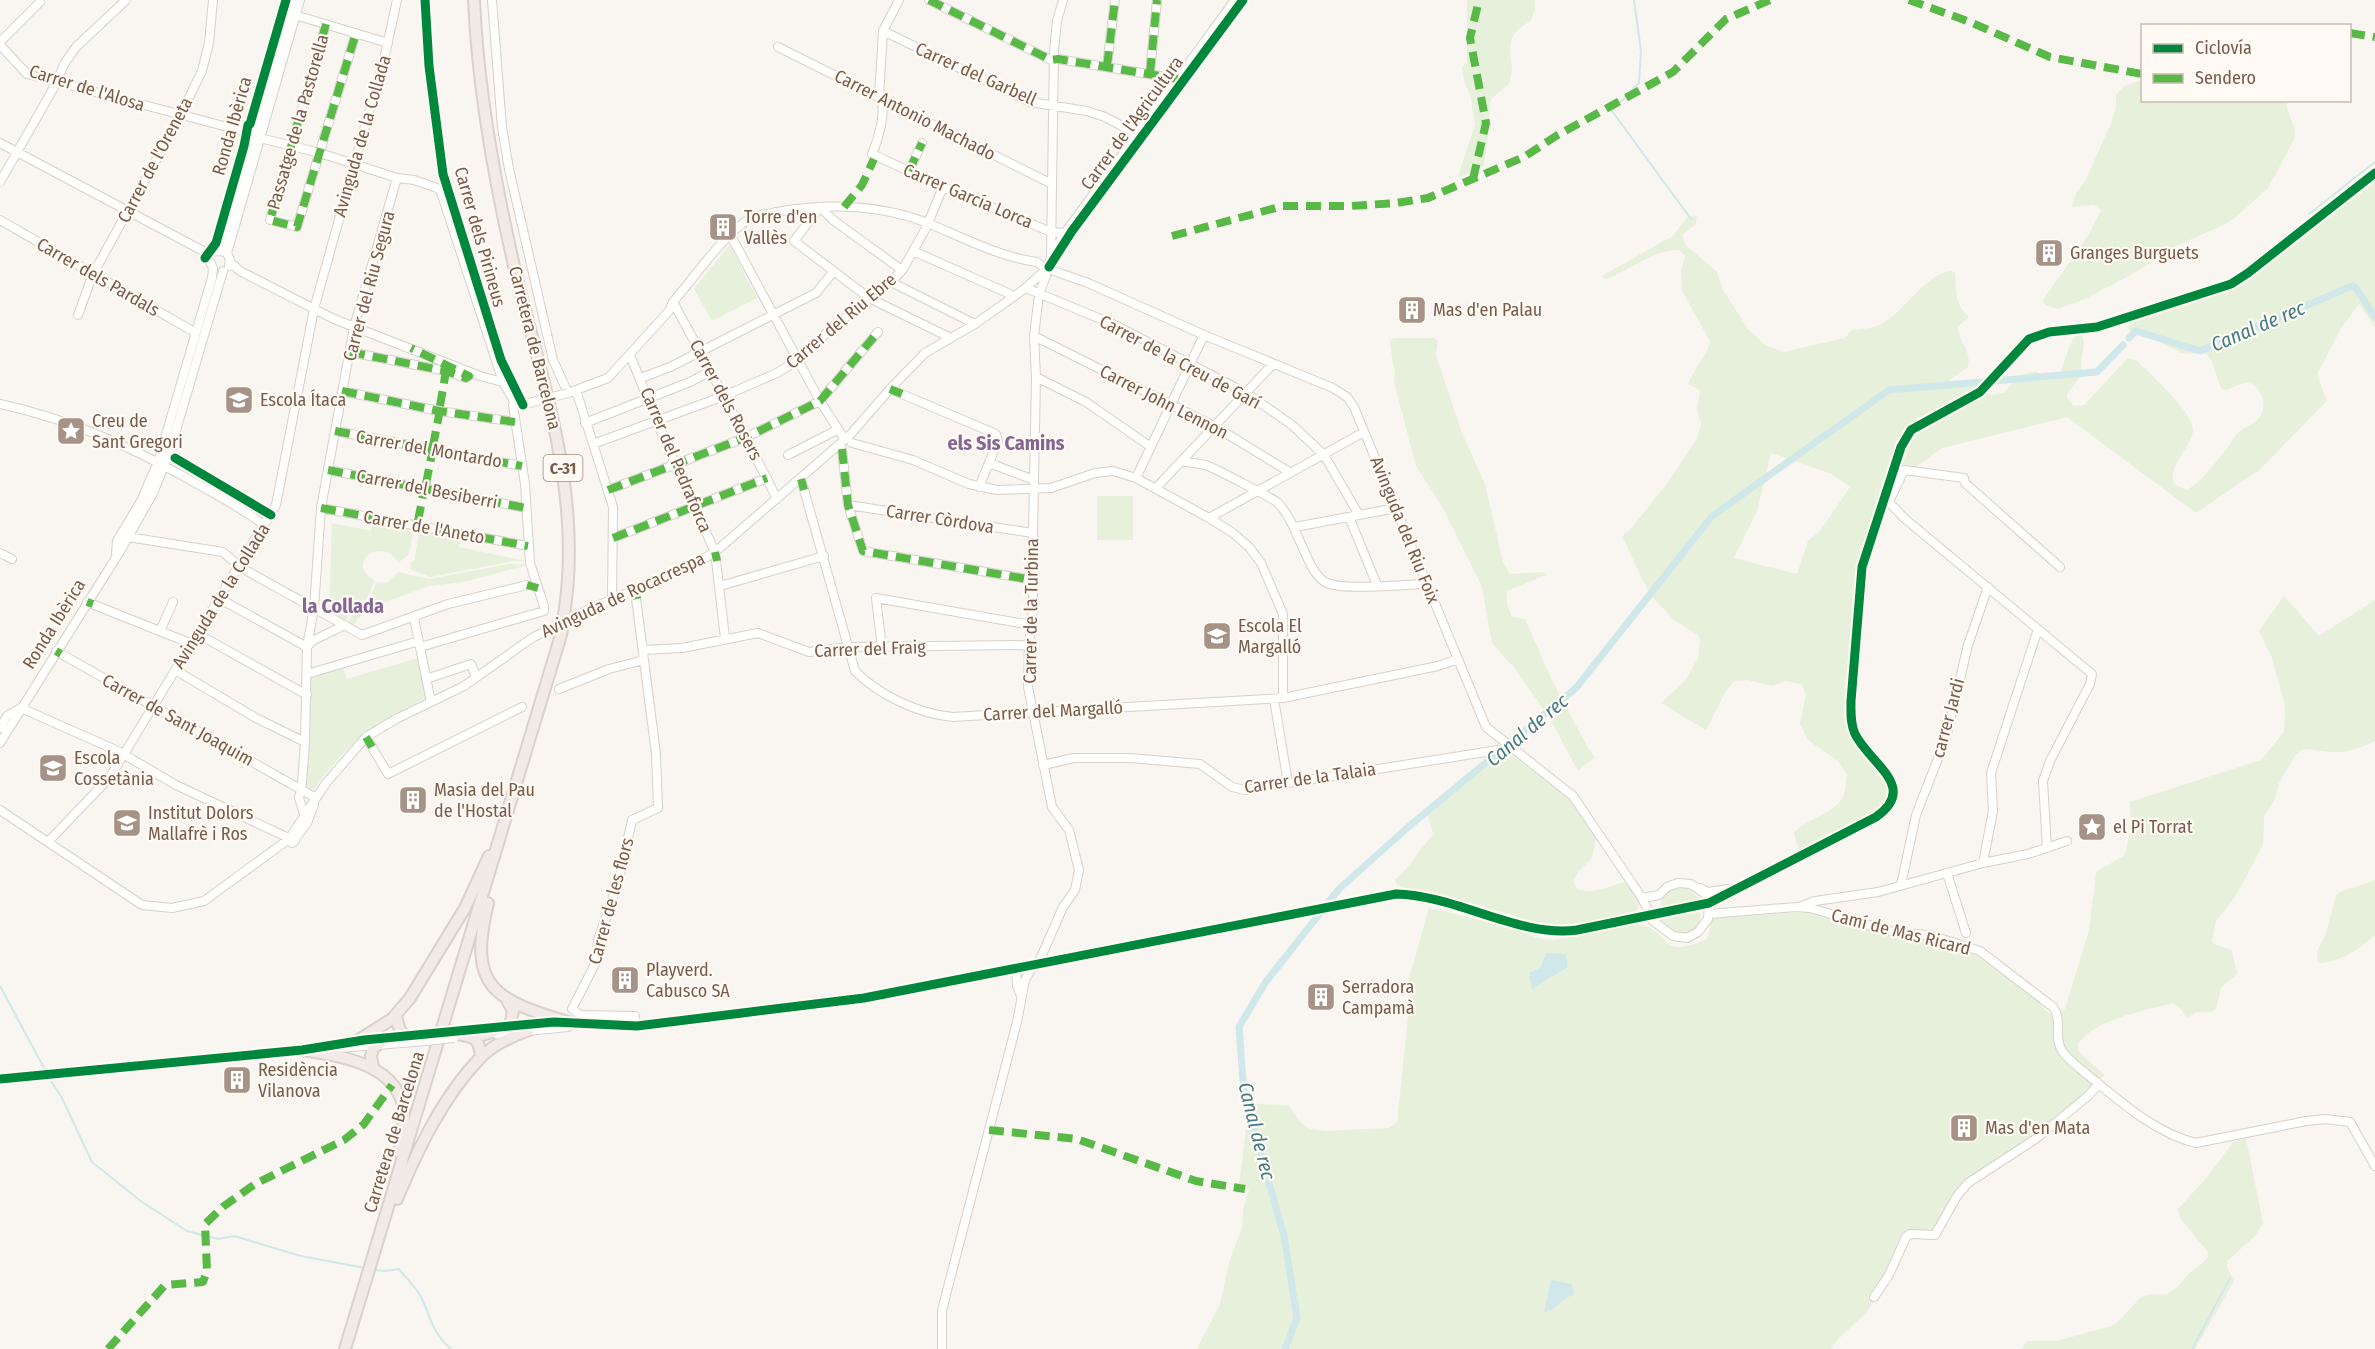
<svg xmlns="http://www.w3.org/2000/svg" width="2375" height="1349" font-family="'Fira Sans Condensed',sans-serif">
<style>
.green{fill:#e7f0db;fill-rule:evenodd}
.water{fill:#d0e8ea}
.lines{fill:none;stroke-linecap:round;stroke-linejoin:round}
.stream{stroke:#d0e8ea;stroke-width:2}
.canal{stroke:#d0e8ea;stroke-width:7}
.minor-casing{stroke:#d7d1cb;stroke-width:10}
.highway-casing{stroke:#dad1cc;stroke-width:14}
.minor{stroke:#fefefd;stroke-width:8}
.highway{stroke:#f2eae7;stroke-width:10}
.minor-bridge-casing{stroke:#d7d1cb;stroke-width:10;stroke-linecap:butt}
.highway-bridge-casing{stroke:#dad1cc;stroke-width:14;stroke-linecap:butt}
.minor-bridge{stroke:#fefefd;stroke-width:8}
.highway-bridge{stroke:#f2eae7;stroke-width:10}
.quiet{stroke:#58b947;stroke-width:8;stroke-dasharray:15 8;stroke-linecap:butt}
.cycleway-casing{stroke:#fffaf3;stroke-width:13}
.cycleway{stroke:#00873e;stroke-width:9}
.labels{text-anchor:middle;stroke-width:4.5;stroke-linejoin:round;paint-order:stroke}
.shield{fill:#fffaf3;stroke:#a28b7f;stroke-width:1.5}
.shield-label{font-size:16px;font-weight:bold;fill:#7a5c4d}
.street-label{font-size:18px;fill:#7a5c4d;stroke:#fffaf3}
.poi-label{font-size:18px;fill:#7a5c4d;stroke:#fffaf3;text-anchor:start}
.water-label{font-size:20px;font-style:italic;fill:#437c86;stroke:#fffaf3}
.neighbourhood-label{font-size:20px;font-weight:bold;fill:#846695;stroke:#fffaf3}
</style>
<rect width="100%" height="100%" fill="#f9f5f0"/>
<path class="green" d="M1467,0H1535V9L1531,21C1495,39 1519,58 1509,84L1492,98L1490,103L1489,129L1484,165L1474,172L1458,177L1475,124L1471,98L1464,80L1462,66L1467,63Z
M2142,80V100L2287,101V109L2295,130L2294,140L2268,188L2235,218L2221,226L2174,247L2136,272L2085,299L2058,309L2046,305L2043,301L2045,297L2089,234L2101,210L2094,205L2072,207L2076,193L2085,181L2110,126L2116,109V95L2124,86Z
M2375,182V327L2359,304L2342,327L2317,374L2327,401L2259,470L2196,513L2067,417L1942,448L1893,483L1859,596L1857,724L1898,783L1899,802L1882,821L1802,862L1794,833C1807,818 1836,814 1844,795C1846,789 1846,781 1847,775L1838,761L1808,740L1800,724L1806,695L1802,684L1786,681L1772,686L1748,680L1734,681L1725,693L1706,730L1661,703L1685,681L1698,658L1700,640L1698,635L1673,619L1649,593L1623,538L1624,534L1628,532L1666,485L1697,439L1701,424L1697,410L1700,390L1688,384C1693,372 1709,351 1710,341L1682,291L1681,271L1685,256L1679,250C1655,249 1633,268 1611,277L1605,279L1602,276L1673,236L1687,217L1697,215L1696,224L1682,235L1686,245L1717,272L1723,290L1748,329L1765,345L1784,352L1845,338L1851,331C1864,327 1869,331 1883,323C1906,310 1925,274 1951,271L1955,273C1957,292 1953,302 1969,317L1958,327C1958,341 1972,350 1968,367L1951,379L1949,383L1952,386L1976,382L1988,395L2004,393C2015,381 2018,372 2037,372C2068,398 2060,346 2078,334L2082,336C2087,348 2078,359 2082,374L2067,394V398L2074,406L2084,405L2128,358L2137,361C2150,374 2192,411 2193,429C2193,438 2187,446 2182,454C2176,464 2170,472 2174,484L2187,490C2203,481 2217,460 2229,446C2232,441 2236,434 2240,431C2248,425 2257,424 2262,413C2267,401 2258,381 2244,383C2238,384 2232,388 2226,390L2221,388L2212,362L2207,354L2182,353L2149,337L2130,331L2128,327L2130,322L2233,286L2276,259ZM1771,453L1832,474L1850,487L1820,531L1808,541L1797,574L1734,558L1757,511Z
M730,245L757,298L712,321L694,289Z
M1394,338H1434L1438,341L1436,355L1462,433L1485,484L1503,562L1510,574L1543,572L1546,575L1507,591V604L1512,617L1525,619L1551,678L1588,748L1595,757L1578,771L1549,717L1516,670L1492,643L1482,587L1443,508L1416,466L1394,382L1395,373L1390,345V341Z
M1097,496H1133V540H1097Z
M373,521L414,529L409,554L398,563C387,540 356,554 364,571C366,574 371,578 374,581L368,598L349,614L346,621L329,612L332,523L371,531Z
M420,530L461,538L459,547L526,561H513L430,577L410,569L411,562L414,561Z
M510,564L528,565L463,582L429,586L383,603L356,619L357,621L353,625L348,623L352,616L367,602L369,603L376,583L388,582L398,572L429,579Z
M2284,596L2319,636L2375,600V741C2340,757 2338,752 2303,749L2296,754L2279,783L2275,799L2264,817L2263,845L2235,897L2216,921L2212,942L2216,945L2232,950L2237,974L2221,988L2216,1009L2212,1012H2196L2187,1019L2182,1010L2173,1003C2144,1011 2094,1019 2077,1045L2079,1052L2105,1075L2034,1138L1961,1186L1934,1232L1906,1233L1876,1291C1873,1315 1843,1329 1831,1349H1197L1220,1304L1230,1259L1242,1228L1243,1210L1249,1190L1239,1186L1249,1103L1289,1106L1301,1123L1310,1129L1326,1131L1389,1128L1397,1122L1409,1008V979L1429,908L1521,930L1537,938L1553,940L1637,924C1675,931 1655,961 1707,939L1713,918L1807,912L1887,933L1931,940L1979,956L2031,995L2052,1016L2065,1009L2089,930L2096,872L2125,855L2131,827L2130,802L2261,760L2284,732L2285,705L2272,658L2259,631Z
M418,658L428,697C374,723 347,742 313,791L306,788L310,739L311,676L342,666L347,679Z
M1511,755L1567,795L1596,838L1592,858L1578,872L1573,881L1577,889C1594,895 1608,886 1625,882L1640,902L1637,910L1599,922L1545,925L1485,907L1405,888L1396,884L1395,880L1406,869L1433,834L1427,812L1488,757Z
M2375,880V935C2360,949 2339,963 2318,963L2317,951L2325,937L2336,895C2344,888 2363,886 2375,880Z
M1678,886C1688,888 1694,890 1700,900L1661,908C1661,895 1666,891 1678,886Z
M1700,912L1701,925C1687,938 1672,934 1661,919Z
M2246,1138L2263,1223L2255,1236L2227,1261V1267L2234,1281L2195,1349H2022L2027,1341H2057L2111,1326L2116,1324L2141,1297L2151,1294L2166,1295C2178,1289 2183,1279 2192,1271C2198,1266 2203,1263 2208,1257L2207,1251L2181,1219L2178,1209L2209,1175L2233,1142Z"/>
<path class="water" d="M1546,953L1566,954L1568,967L1532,989L1529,973L1541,967Z
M1551,1280L1572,1284L1574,1295C1560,1298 1557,1311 1544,1312Z"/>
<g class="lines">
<path class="stream" d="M1634,0L1641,51L1639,83L1612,111L1691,219
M2309,214L2375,162
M0,986L44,1068
M49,1078L61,1096L92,1162L142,1202L187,1231L218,1239L234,1236L301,1256L365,1268
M373,1270L385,1271L399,1269C405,1277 415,1286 420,1295C432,1318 430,1330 451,1349
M2192,1349L2230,1278"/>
<path class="canal" d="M2129,338L2136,331L2200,351L2352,286L2356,288L2375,317
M1285,1349L1297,1318L1284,1236L1244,1094L1239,1027L1265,983L1339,889L1407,828L1576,688L1712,516L1889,390L2097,372L2123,345"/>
<g class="minor-casing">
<path id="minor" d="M492,0L502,127L509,169L553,360L568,393L608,378L669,311L673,302C693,279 722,237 746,221C756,215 766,214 777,212C826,203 882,204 930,224C964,238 999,257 1037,262L1043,267
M899,0L883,31L879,96C888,109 878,140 872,154L943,187L1051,232L1065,233
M929,0L1051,60L1058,59L1178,79
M295,15L388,43
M326,24L270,220L297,227L356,33
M883,31L1030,102L1087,111L1105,117L1122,126L1135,138
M0,42L40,2
M0,45L27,74L254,134
M778,47L1052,184
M1107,66L1115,0
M1150,73L1157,0
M260,138L320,153L397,178L414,180L437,188L441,192L503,382
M0,143L205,252L220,251L227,253L230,260L229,266
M909,171L922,143
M0,182L57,82L64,64L76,47L126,0
M0,220L196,333
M730,234L820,401L845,440
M220,251L292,0
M913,251L1010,294L1013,297
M227,253L300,0
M1051,255L1054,51L1057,21L1063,0
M230,262L240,271L334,319L480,376L503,382L514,401L525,404
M1048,266L1052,254L1065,233L1235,0
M902,270L833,220L820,207L794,241L869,298L951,338
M1051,270L1088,283L1204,335L1333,388L1347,397L1354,407L1486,727L1573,796L1642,898L1653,921L1673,936L1687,938L1698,932L1708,919L1709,903L1704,893L1691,884L1678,883L1667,887L1659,895L1642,898
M891,282L975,324
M1026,288L1115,325L1246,393L1292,425L1324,455L1359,515
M673,302C709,368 744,433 777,499
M78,315L93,274L176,124L202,71L209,43L213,0
M1034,336L1214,426L1291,473
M350,352L446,371L466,378L469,376L461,372
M630,355L665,441L715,552L725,638
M1036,377L1086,402L1151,447
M641,378L670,367L816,293L833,272
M890,389L996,434L998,441L979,487
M576,390L613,507L612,600
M342,391L439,411L515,422
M0,404C73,420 136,449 201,486C222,498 245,510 264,525
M585,423L690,382L709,372
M335,431L522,466
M852,443L913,460L969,484L997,490L1051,488L1095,473L1113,471L1136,478L1209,518L1233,533L1249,547L1261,563L1283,614V698
M593,444L724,396L777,373L798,360L835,325L891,282L903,269L926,228L943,187
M842,449L848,505L863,551L1033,580
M788,455L837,430
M1181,461C1190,463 1200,463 1208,466C1216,469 1272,498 1277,502C1298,522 1307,575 1327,583C1346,591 1404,584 1427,584
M989,463L1034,480
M328,470L526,508
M1136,478L1204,335
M801,479L855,671C880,696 919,714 953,717L1283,698L1438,666L1458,659
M1156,488L1273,364
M608,490L747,437L820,401L878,332
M1883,500L1889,502L1904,518L2092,674L2090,684L2050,761L2043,781L2047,848
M1889,502L1904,470L1964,478L1965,483L2060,567
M848,505L1033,533
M321,508L528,546
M1349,517L1377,585
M1209,518L1364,432
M1295,527L1396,508
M128,537L223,552L240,567L362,635L448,604L527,585
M613,538L767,478
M0,553L12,559
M116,553L117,541L141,501L158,462L212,278L213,268L205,252
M720,586L824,556
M220,599L307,647L312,641L345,625
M87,602L192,644
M414,618L431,702
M160,631L173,602
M198,634L307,695
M420,647L544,611V606L530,563L525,484L513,405L514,401
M882,648L876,598L1031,625
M644,650L682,648L758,633L809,652L848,647L1029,645
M56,651L316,798
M175,670L256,718L305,742
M307,674L419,641
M426,679L471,664L476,677
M559,689L609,669L644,660
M1274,699L1288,783
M21,708L118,751L176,785L295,841
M0,728L7,716L19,709
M366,737L388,774L522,707
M0,743L122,548L153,493L169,454L223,271
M1043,765L1074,758H1130L1200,764L1232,787L1245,790L1511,748
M0,810L142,905L172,908L204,901L289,839L326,783L366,737L396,719L464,686L532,638L574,616L698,562L715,552L850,435L890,389L925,353L975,324L1023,290L1041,274
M307,823L299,798L302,783L305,742L307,647L314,608L321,508L354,327L397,178
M48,842L110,777L276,505L314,309L385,55L397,0
M292,843L307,823L314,805
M1983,863L1993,811L1991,773L2038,629
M1947,873L1966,933
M1901,885L1916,815L1946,738L1968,645L1988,587
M1700,888L1708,892L1728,889
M1802,906L1815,901L1878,892L1983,863L2028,854L2067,841
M1709,914L1797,907L1810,908L1897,933L1930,935L1980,951L2053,1007C2063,1021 2053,1036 2062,1051C2069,1061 2080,1068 2089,1076C2121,1102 2155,1133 2196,1143L2306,1121L2326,1119L2350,1122L2375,1166
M1038,964L1063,907L1075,890L1079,870L1069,830L1052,807L1028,687L1029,645L1033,610V533L1036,377L1034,336L1039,294L1046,276
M1016,969L1017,986L1021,996
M634,1026L635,1016L580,1015L572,1009L596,962L598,940L619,880L632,820L658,808L656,754L635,590
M456,1031L554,1022L637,1026L864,998L1396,894C1456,895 1520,938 1577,930L1709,903L1876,817C1919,787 1870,764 1855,734C1850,723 1851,712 1851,701L1862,567L1901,447L1911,430L1980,392L2029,339L2049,332L2097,327L2231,284L2248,273L2375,173
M497,1034L568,1027
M338,1048L415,1042
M0,1079L302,1050L386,1038
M1874,1297L1889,1275L1906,1237L1910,1234L1935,1235L1957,1196L1968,1183L2037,1138L2088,1096L2097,1086V1082
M942,1349V1311L948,1287L1017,1022L1025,980L1033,966"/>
</g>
<g class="highway-casing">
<path id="highway" d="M474,0C478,95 496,190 518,283C545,391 581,495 565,608
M488,903C467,988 494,1000 571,1023
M396,1015C400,1038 404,1037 425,1038
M448,1031C466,1039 479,1030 481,1057
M482,1035L510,1026L513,1011L507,1000
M357,1041L392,1019L410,998L465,908L489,856
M302,1050C340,1056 402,1064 404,1115C404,1127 401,1140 399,1152
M373,1067L371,1056L373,1048L383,1041L397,1037
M397,1199C418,1149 443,1096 481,1057C494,1044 512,1036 529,1030
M345,1349L561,635"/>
</g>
<use href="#minor" class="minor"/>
<use href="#highway" class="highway"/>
<g class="minor-bridge-casing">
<path id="minor-bridge" d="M525,404L568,393
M414,1035L451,1031
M415,1042L454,1038"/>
</g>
<g class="highway-bridge-casing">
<path id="highway-bridge" d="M561,635L565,608"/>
</g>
<use href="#minor-bridge" class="minor-bridge"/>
<use href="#highway-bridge" class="highway-bridge"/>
<path class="quiet" d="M929,0L1051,60L1058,59L1178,79
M1909,0L1970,22L2050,57L2142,74
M326,24L270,220L297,227L356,33
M2350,33L2375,37
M1107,66L1115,0
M1150,73L1157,0
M909,171L922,143
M1473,179L1486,123L1470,38L1479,0
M844,207L862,185L874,159
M1172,236L1283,206H1350L1396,203L1428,198L1524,157L1556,136L1673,72L1726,19L1770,0
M350,352L446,371L466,378L469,376L411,348
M890,389L902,394
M342,391L439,411L515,422
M440,406L446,371
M335,431L522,466
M433,446L439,415
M842,449L848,505L863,551L1033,580
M328,470L526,508
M801,479L804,490
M426,484L432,453
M608,490L747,437L820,401L878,332
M321,508L528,546
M418,521L424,490
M613,538L767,478
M715,552L717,561
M527,585L538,588
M635,590L637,599
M87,602L93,604
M56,651L61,654
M366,737L372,747
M989,1130L1077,1139L1196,1181L1245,1189
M108,1349L165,1285L203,1282L207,1271L205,1224L224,1206L255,1184L344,1140L364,1124L392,1085"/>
<g class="cycleway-casing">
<path id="cycleway" d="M425,0L429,66L443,174L501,360L523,405
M205,258L216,243L244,146L248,125L250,124L286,0
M1049,267L1072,231L1243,0
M175,458L271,515
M0,1079L302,1050L364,1040L510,1026L554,1022L637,1026L864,998L1396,894C1456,895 1520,938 1577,930L1709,903L1876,817C1919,787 1870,764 1855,734C1850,723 1851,712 1851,701L1862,567L1901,447L1911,430L1980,392L2029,339L2049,332L2097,327L2231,284L2248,273L2375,173"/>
</g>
<use href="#cycleway" class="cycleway"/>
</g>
<defs>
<g id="building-square" transform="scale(1.5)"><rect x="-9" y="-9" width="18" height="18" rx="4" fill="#a69286" stroke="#fffaf3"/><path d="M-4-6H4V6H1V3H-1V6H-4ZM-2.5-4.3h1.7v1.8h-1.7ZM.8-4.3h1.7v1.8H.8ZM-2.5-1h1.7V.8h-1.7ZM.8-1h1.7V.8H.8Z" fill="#fff"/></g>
<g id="school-square" transform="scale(1.5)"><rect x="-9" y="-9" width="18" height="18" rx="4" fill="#a69286" stroke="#fffaf3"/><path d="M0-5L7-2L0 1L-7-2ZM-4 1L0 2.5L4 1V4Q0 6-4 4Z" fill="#fff"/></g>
<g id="sight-square" transform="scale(1.5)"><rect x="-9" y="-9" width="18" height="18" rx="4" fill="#a69286" stroke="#fffaf3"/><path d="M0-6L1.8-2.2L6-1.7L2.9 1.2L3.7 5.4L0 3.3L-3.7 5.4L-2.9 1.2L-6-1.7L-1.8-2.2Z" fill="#fff"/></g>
</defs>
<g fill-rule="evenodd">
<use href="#building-square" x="723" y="227"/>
<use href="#building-square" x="2049" y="253"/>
<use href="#building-square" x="1412" y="310"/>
<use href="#school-square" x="239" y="400"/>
<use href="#sight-square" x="71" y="431"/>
<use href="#school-square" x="1217" y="636"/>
<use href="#school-square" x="53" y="768"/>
<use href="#building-square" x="413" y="800"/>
<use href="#school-square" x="127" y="823"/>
<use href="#sight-square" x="2092" y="827"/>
<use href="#building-square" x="625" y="980"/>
<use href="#building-square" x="1321" y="997"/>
<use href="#building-square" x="237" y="1080"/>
<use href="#building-square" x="1964" y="1128"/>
</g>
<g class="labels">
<rect class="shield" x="543.5" y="455" width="39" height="26" rx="4.5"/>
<g class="shield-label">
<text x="563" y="474">C-31</text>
</g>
<g class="street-label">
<text transform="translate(976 74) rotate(24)" y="6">Carrer del Garbell</text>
<text transform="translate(87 88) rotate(17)" y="6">Carrer de l'Alosa</text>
<text transform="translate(915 115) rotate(27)" y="6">Carrer Antonio Machado</text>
<text transform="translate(298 122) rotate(-74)" y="6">Passatge de la Pastorella</text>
<text transform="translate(1132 123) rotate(-54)" y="6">Carrer de l'Agricultura</text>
<text transform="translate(232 126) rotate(-74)" y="6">Ronda Ibèrica</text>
<text transform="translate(362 136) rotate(-74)" y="6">Avinguda de la Collada</text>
<text transform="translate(155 160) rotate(-62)" y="6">Carrer de l'Oreneta</text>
<text transform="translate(968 196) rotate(23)" y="6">Carrer García Lorca</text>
<text transform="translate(480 237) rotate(74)" y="6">Carrer dels Pirineus</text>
<text transform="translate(98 277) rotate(30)" y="6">Carrer dels Pardals</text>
<text transform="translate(369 286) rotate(-75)" y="6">Carrer del Riu Segura</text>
<text transform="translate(841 321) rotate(-40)" y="6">Carrer del Riu Ebre</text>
<text transform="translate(535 348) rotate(76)" y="6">Carretera de Barcelona</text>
<text transform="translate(1180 362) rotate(28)" y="6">Carrer de la Creu de Garí</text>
<text transform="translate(726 400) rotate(62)" y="6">Carrer dels Rosers</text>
<text transform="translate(1164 402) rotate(27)" y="6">Carrer John Lennon</text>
<text transform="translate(429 449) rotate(10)" y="6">Carrer del Montardo</text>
<text transform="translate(676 460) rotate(67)" y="6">Carrer del Pedraforca</text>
<text transform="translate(427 489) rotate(11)" y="6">Carrer del Besiberri</text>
<text transform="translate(940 519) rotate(9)" y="6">Carrer Còrdova</text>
<text transform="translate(424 527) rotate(10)" y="6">Carrer de l'Aneto</text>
<text transform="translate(1405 530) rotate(68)" y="6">Avinguda del Riu Foix</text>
<text transform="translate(623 595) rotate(-25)" y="6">Avinguda de Rocacrespa</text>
<text transform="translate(221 596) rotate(-58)" y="6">Avinguda de la Collada</text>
<text transform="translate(1031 611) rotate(-89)" y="6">Carrer de la Turbina</text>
<text transform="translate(54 624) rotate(-58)" y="6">Ronda Ibèrica</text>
<text transform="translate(870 649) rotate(-2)" y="6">Carrer del Fraig</text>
<text transform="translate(1053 711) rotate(-3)" y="6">Carrer del Margalló</text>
<text transform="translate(1948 718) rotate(-75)" y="6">carrer Jardi</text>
<text transform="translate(178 720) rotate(29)" y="6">Carrer de Sant Joaquim</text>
<text transform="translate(1310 778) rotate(-8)" y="6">Carrer de la Talaia</text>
<text transform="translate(611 901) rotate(-75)" y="6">Carrer de les flors</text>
<text transform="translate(1901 932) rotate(14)" y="6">Camí de Mas Ricard</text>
<text transform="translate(394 1132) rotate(-73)" y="6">Carretera de Barcelona</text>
</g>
<g class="poi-label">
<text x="744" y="223">Torre d'en<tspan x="744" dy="21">Vallès</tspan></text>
<text x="2070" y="259">Granges Burguets</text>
<text x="1433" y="316">Mas d'en Palau</text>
<text x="260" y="406">Escola Ítaca</text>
<text x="92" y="427">Creu de<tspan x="92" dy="21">Sant Gregori</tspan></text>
<text x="1238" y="632">Escola El<tspan x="1238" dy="21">Margalló</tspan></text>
<text x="74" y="764">Escola<tspan x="74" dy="21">Cossetània</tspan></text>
<text x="434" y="796">Masia del Pau<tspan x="434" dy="21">de l'Hostal</tspan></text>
<text x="148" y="819">Institut Dolors<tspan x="148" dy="21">Mallafrè i Ros</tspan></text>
<text x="2113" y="833">el Pi Torrat</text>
<text x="646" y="976">Playverd.<tspan x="646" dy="21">Cabusco SA</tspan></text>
<text x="1342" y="993">Serradora<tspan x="1342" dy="21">Campamà</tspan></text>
<text x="258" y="1076">Residència<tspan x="258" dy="21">Vilanova</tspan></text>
<text x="1985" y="1134">Mas d'en Mata</text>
</g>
<g class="water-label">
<text transform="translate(2258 326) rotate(-23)" y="7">Canal de rec</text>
<text transform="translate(1527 730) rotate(-40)" y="7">Canal de rec</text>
<text transform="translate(1257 1131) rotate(76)" y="7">Canal de rec</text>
</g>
<g class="neighbourhood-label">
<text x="1006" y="450">els Sis Camins</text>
<text x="343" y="613">la Collada</text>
</g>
</g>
<rect x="2141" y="24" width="210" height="78" fill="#fffaf3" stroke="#cabbb1" stroke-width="1.5"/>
<rect x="2153" y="44" width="30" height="9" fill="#00873e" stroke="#cabbb1" stroke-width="1.5"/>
<text x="2195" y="54" font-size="18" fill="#7a5c4d">Ciclovía</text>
<rect x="2153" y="74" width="30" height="9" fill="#58b947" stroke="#cabbb1" stroke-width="1.5"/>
<text x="2195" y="84" font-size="18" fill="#7a5c4d">Sendero</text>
</svg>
